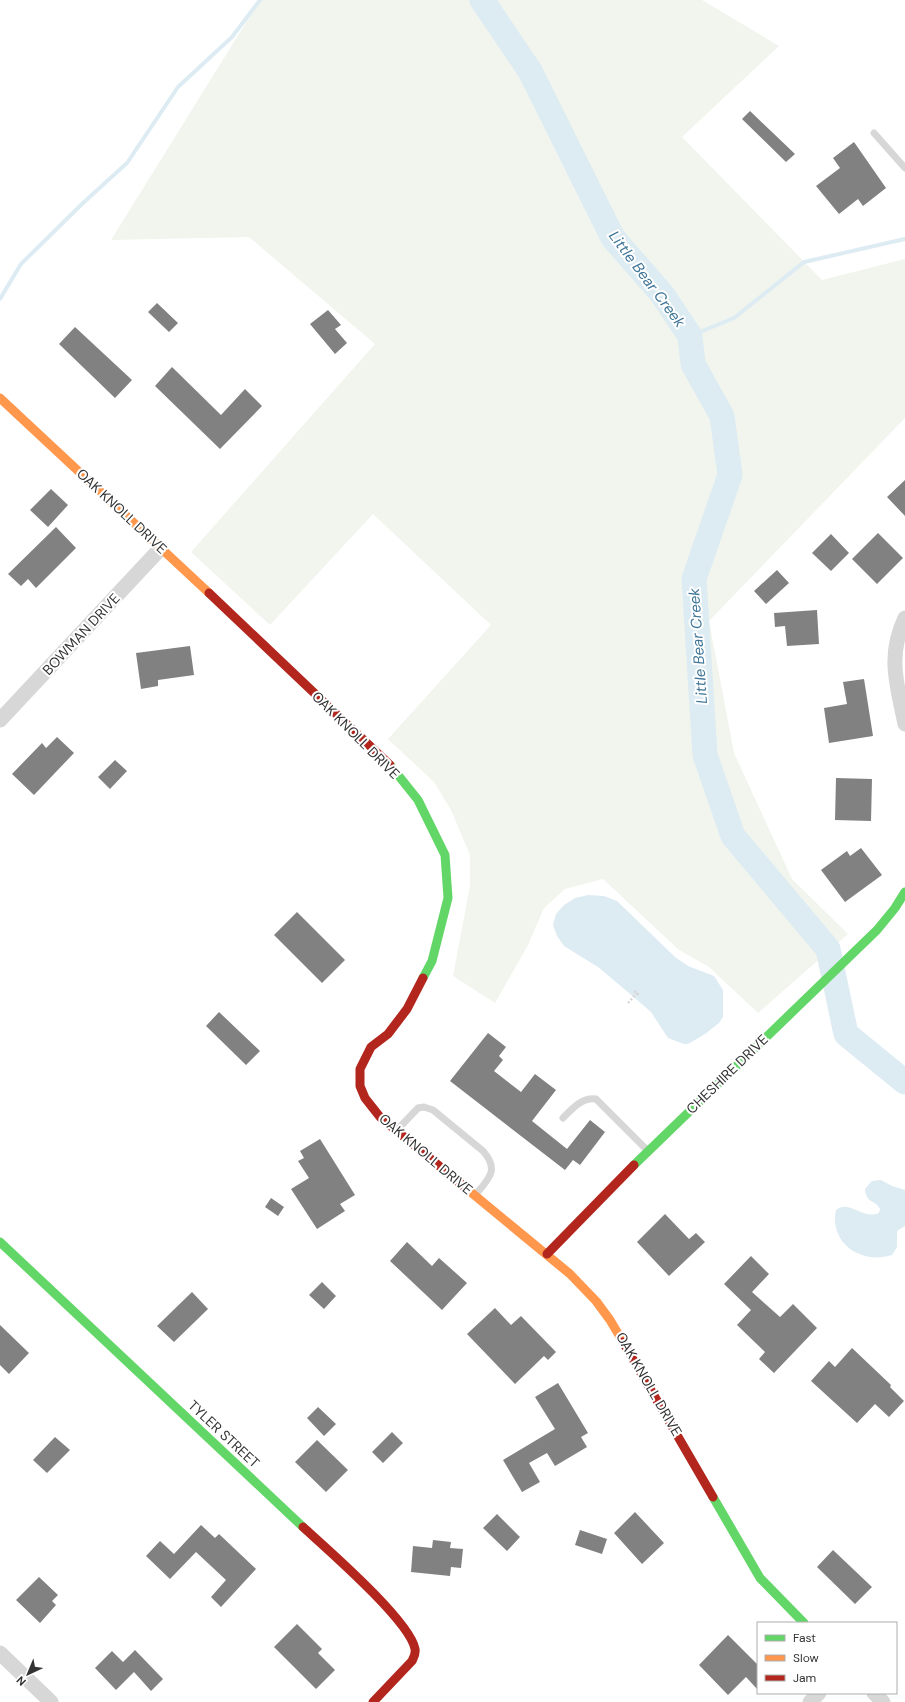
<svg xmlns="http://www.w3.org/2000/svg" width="905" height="1702" font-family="'DM Sans',sans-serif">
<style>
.green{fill:#f1f5ed}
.water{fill:#ddebf3}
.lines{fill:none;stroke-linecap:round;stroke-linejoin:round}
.stream{stroke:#ddebf3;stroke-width:4}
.river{stroke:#ddebf3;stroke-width:25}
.building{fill:#818181}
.path{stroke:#d6d6d6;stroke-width:2.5;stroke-dasharray:2 2;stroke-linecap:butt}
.lane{stroke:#d7d7d7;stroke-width:7}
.street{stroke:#d7d7d7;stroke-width:15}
.fast{stroke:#63d668;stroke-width:9}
.slow{stroke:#ff974d;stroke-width:9}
.jam{stroke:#b3261e;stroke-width:9}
.labels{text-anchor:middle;stroke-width:4;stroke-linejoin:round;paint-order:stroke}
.street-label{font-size:14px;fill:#333;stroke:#fff}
.water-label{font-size:15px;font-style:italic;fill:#3f7597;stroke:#fff}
</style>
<rect width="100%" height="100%" fill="#fff"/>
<path class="green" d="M260,0H702L779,46L682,137L822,280L905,259V418L709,621L734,753L792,879L848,934L758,1013L709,967L679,950L603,879L565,889L544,908L528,945L495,1003L453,976L470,886V855L451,810L434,782L388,739L491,625L373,514L270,625L191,552L375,344L249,237L111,240Z"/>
<path class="water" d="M588,895L604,896L617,901L675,957L688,966L714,976L723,990V1017L719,1023L705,1034L688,1044H684L668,1038L651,1012L636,999L598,967L564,946L557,936L553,925L556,914L564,905L575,898Z
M881,1180L892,1186L905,1190V1226L897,1231V1247L892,1255C861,1265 829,1243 836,1210C849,1199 862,1220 879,1213L880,1209C875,1199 866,1204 865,1189L872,1181Z"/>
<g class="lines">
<path class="stream" d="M0,299L21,264L83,203L127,163L178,87L232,37L260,0
M690,336L734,318L804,262L905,239"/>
<path class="river" d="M482,0L530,71L613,238L662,294L690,336L693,364L722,416L730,475L694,579L705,755L733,836L828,949L846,1034L905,1082"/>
</g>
<path class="building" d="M750,111L795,154L786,162L742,119Z
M854,142L886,188L863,206L858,199L839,214L816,186L840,168L833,158Z
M157,303L178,323L169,332L148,312Z
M328,310L341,325L335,329L347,343L335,354L310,324Z
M75,327L132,380L115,398L59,344Z
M172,367L221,415L245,389L262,406L220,449L155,386Z
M905,480V516L887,497Z
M51,489L68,505L48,527L30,510Z
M56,527L76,548L36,588L28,579L21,586L8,574Z
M878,533L903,558L877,584L852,559Z
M831,534L849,553L831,571L812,553Z
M777,570L789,583L766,604L754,591Z
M817,610L819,644L787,646L785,626L775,627L774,613Z
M190,646L194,675L158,680V686L141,689L136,653Z
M864,679L873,736L829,743L824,708L847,704L843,682Z
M57,737L74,753L34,795L12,774L42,743L46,748Z
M115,760L127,771L110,789L98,777Z
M836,778L872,779L871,821L835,820Z
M861,848L882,875L845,902L821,870L847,851L850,856Z
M297,912L345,960L322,983L274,935Z
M219,1012L260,1051L246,1065L206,1026Z
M488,1033L506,1047L499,1056L503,1060L494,1071L521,1092L535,1074L556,1090L532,1121L567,1149L590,1120L605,1132L580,1165L573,1160L565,1170L450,1081Z
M320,1139L355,1195L340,1204L345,1211L317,1229L291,1189L309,1178L298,1161L304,1158L300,1151Z
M271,1198L284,1207L278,1216L265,1207Z
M665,1214L689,1239L696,1233L705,1242L669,1276L637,1242Z
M407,1242L432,1266L439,1258L467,1283L442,1310L390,1261Z
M751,1256L769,1274L752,1292L780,1317L793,1304L817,1328L774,1373L759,1359L765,1352L737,1325L751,1310L724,1284Z
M322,1282L336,1296L324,1309L309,1295Z
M192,1292L208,1309L174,1342L157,1326Z
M495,1308L511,1325L521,1316L556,1352L548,1360L544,1356L515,1384L467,1334Z
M0,1325L29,1353L9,1374L0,1365Z
M852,1348L891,1385L890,1387L904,1401L889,1417L875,1404L857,1423L811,1381L829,1361L835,1367Z
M558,1383L588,1433L581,1437L587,1447L555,1466L547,1453L529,1463L540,1482L522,1492L503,1460L555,1429L535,1397Z
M318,1407L336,1424L324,1436L307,1418Z
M392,1432L403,1443L383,1463L372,1452Z
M55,1437L70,1450L47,1473L33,1460Z
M317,1440L348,1470L326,1492L295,1462Z
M635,1512L664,1543L642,1564L614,1533Z
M497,1514L520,1537L507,1551L483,1528Z
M201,1525L215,1538L219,1534L256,1569L221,1607L211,1597L226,1580L196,1552L170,1579L146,1556L160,1541L174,1554Z
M580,1530L607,1539L602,1554L575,1545Z
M433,1540L451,1542L450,1548L463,1549L461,1568L451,1567L450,1576L411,1572L413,1546L432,1548Z
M833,1550L872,1587L855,1604L817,1567Z
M39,1577L58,1595L52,1601L56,1605L40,1623L16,1600Z
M297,1624L322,1649L318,1653L335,1670L316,1689L274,1647Z
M728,1635L758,1665V1690L746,1677L728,1695L699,1665Z
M135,1650L163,1679L151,1691L134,1672L116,1690L95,1668L112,1651L123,1662Z"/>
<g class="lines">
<path class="path" d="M634,991L639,995
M628,1003L637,993"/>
<path class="lane" d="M874,133L905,168
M563,1118C572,1109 582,1097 596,1099L646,1149
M397,1130L418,1108L424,1107L433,1110L483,1151C499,1169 490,1178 476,1194"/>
<path class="street" d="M905,618C887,656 897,685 905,724
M0,720L161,548
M0,1653L51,1702
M874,1693L883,1702
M810,1702L819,1693"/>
<path class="fast" d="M390,765L418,800L445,855L448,898L432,961L423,978
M634,1165L877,930L895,908L905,892
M0,1242L303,1527
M713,1497L760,1578L804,1623"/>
<path class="slow" d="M0,398L209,593
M467,1189L570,1274L596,1301L610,1320L623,1342"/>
<path class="jam" d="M209,593L390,765
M423,978L407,1009L388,1034L371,1047L360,1069V1086L365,1098L380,1117L467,1189
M547,1254L634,1165
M623,1342L713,1497
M303,1527C327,1549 410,1621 415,1649C416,1654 414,1657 412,1661L373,1702"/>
</g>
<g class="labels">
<g class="street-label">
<text transform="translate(122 511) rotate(43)" y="5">OAK KNOLL DRIVE</text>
<text transform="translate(81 634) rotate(-47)" y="5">BOWMAN DRIVE</text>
<text transform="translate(356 735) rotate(45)" y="5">OAK KNOLL DRIVE</text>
<text transform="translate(727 1074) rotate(-44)" y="5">CHESHIRE DRIVE</text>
<text transform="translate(426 1154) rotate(40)" y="5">OAK KNOLL DRIVE</text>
<text transform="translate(649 1384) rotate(60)" y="5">OAK KNOLL DRIVE</text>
<text transform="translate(224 1434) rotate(43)" y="5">TYLER STREET</text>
</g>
<g class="water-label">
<text transform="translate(647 279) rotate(53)" y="5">Little Bear Creek</text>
<text transform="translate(698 646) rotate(-94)" y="5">Little Bear Creek</text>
</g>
</g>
<rect x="757" y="1622" width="140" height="72" fill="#ffffff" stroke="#adadad"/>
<rect x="765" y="1635" width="20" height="6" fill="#63d668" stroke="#adadad"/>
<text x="793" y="1642" font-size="12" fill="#333333">Fast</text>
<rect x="765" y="1655" width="20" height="6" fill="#ff974d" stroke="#adadad"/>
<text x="793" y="1662" font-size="12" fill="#333333">Slow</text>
<rect x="765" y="1675" width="20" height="6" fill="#b3261e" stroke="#adadad"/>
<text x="793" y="1682" font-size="12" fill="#333333">Jam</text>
<g transform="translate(28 1674) rotate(224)" stroke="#ffffff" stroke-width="3" paint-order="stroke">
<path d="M0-3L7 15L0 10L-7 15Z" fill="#333333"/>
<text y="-6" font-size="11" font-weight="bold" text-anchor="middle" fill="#333333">N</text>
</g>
</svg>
